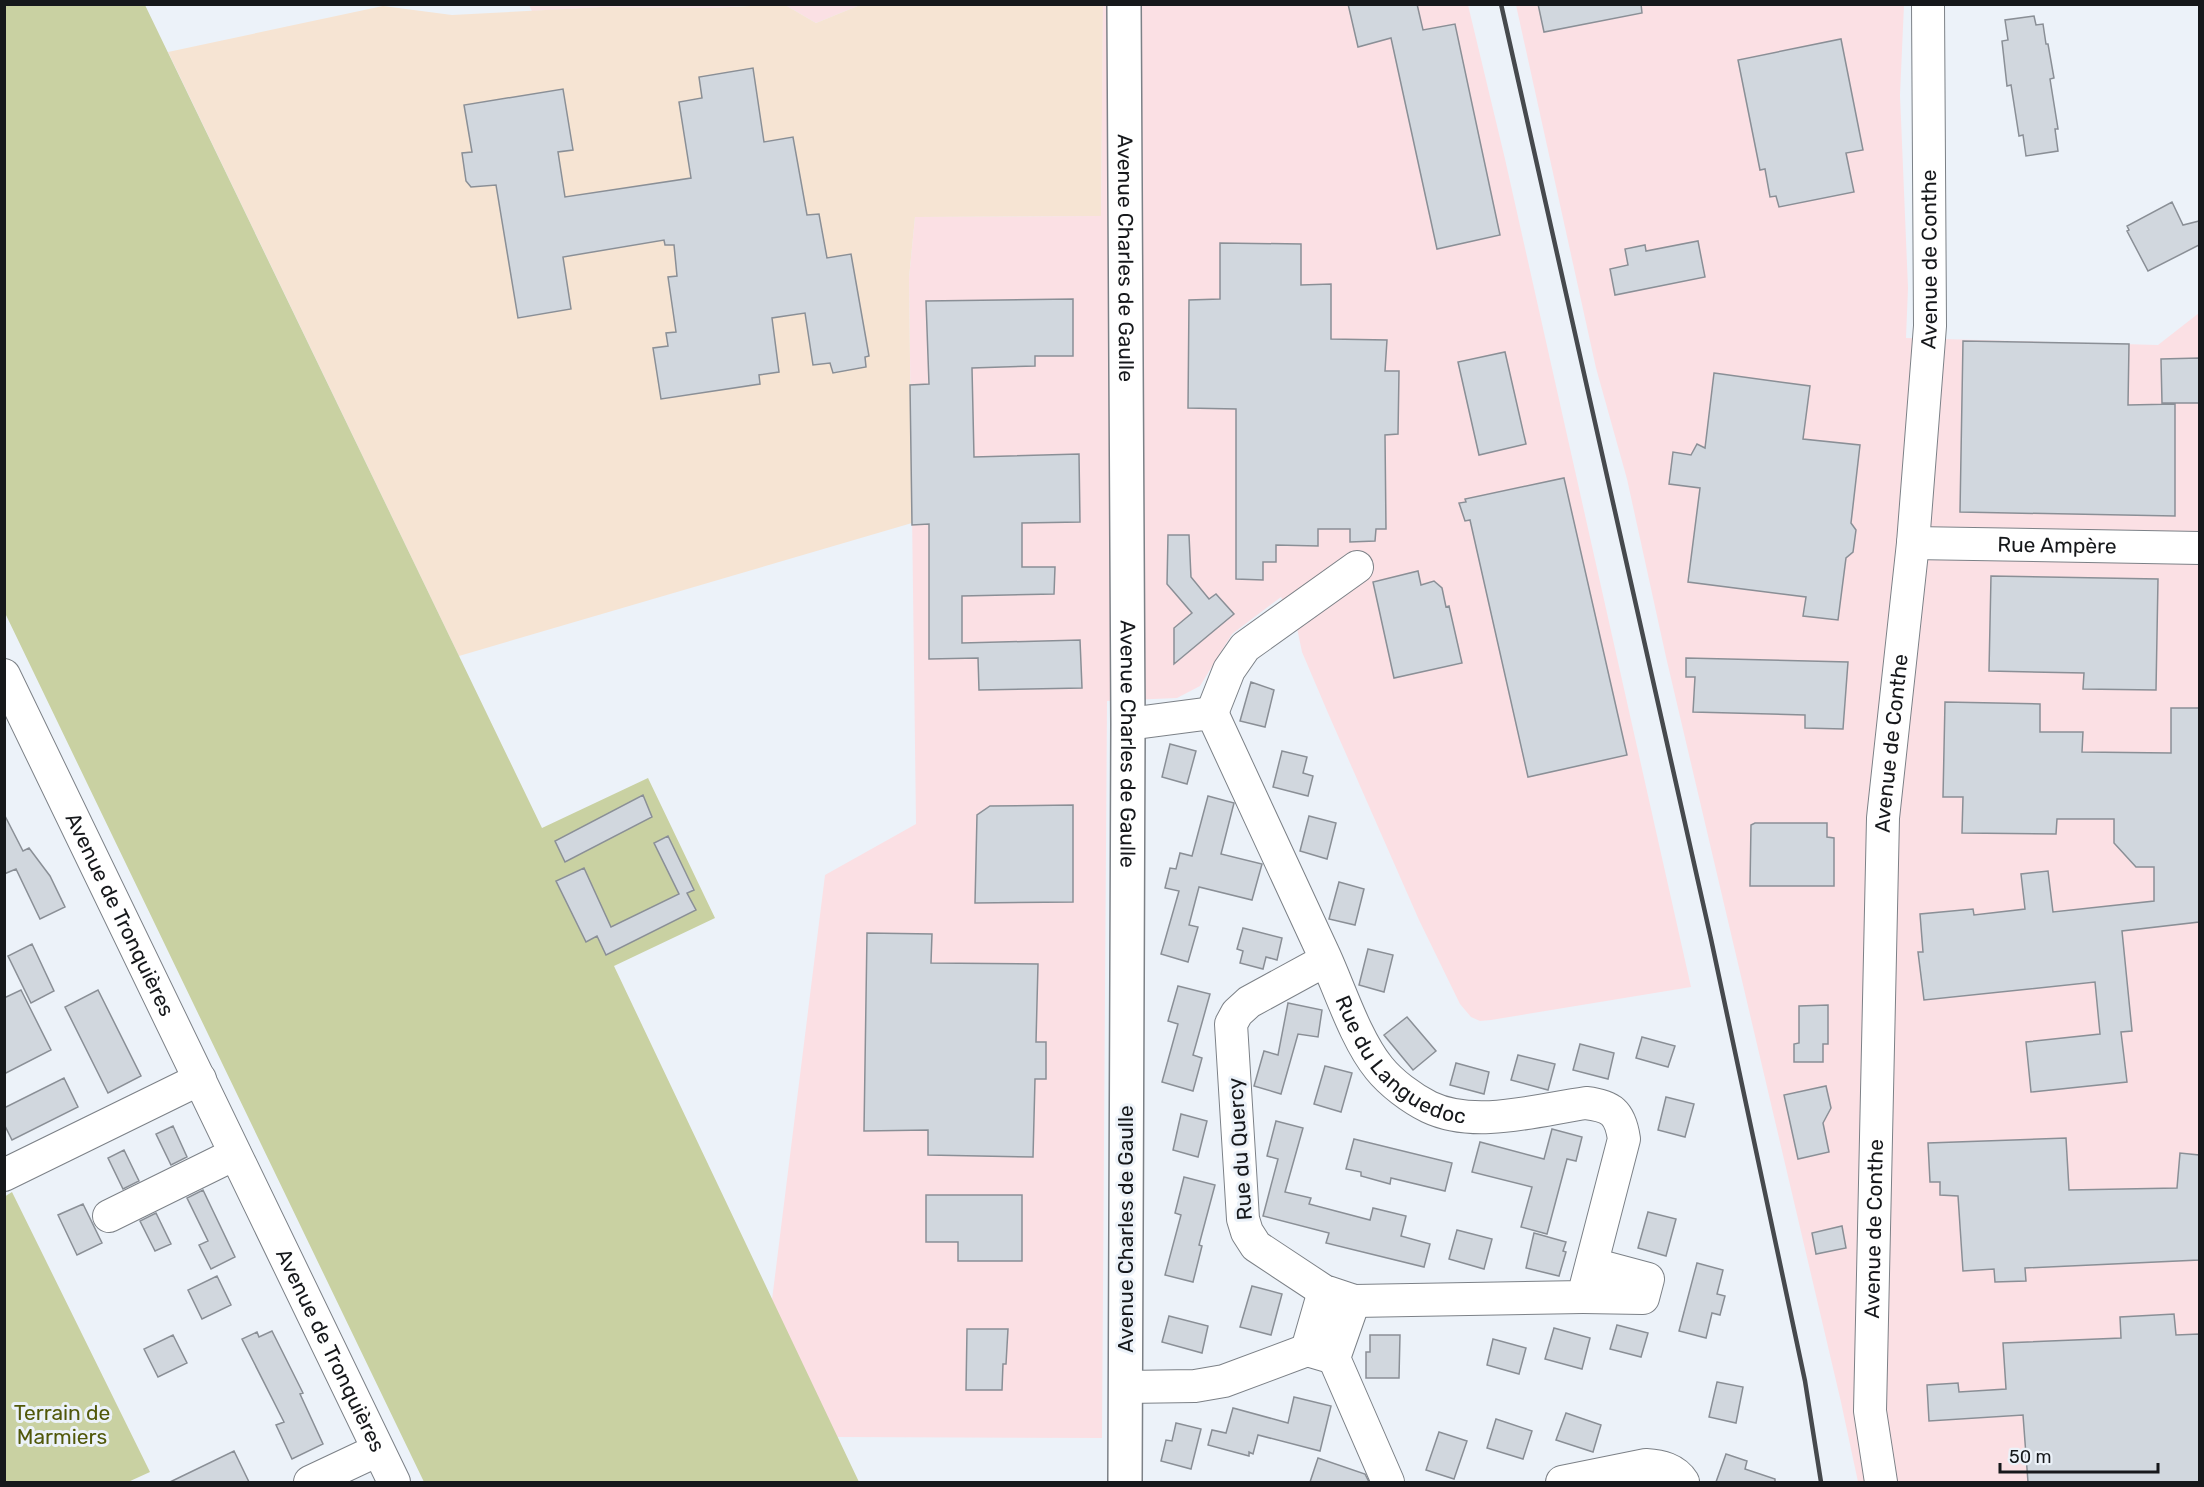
<svg xmlns="http://www.w3.org/2000/svg" width="2204" height="1487" font-family="Rubik,sans-serif">
<style>
.commercial{fill:#fbe0e4}
.medical{fill:#f6e4d3}
.green{fill:#c9d1a2}
.building{fill:#d1d7de;stroke:#8a8f96;stroke-width:1.5}
.lines{fill:none;stroke-linecap:round;stroke-linejoin:round}
.minor-casing{stroke:#7c8187;stroke-width:34}
.major-casing{stroke:#7c8187;stroke-width:36}
.minor{stroke:#fff;stroke-width:32}
.major{stroke:#fff;stroke-width:33}
.rail{stroke:#46494d;stroke-width:4.5}
.labels{text-anchor:middle;stroke-width:6;stroke-linejoin:round;paint-order:stroke}
.street-label{font-size:21px;fill:#16181b;stroke:#ecf2f9}
.park-label{font-size:21px;fill:#51580a;stroke:#ecf2f9}
</style>
<rect width="100%" height="100%" fill="#ecf2f9"/>
<path class="commercial" d="M529,5H759L712,8L602,7L532,11Z
M770,5H860L816,23L787,6Z
M1103,5H1468L1505,159L1691,987L1491,1020L1480,1021L1471,1017L1460,1004L1419,920L1328,713L1302,652L1297,628L1281,597L1232,634L1200,686L1177,698L1107,701L1102,1438L837,1437L772,1300L825,875L916,824L909,278L915,217L1101,216Z
M1516,5H1904L1900,95L1908,288L1906,338L2158,345L2199,313V1482H1858L1841,1402L1666,657L1627,479L1596,368Z"/>
<path class="medical" d="M770,5L787,6L816,23L860,5H1103L1101,216L915,217L909,278L912,523L459,656L168,52L383,6L452,15L602,7L712,8Z"/>
<path class="green" d="M5,5H145L542,828L648,778L715,918L614,966L859,1482H424L5,613Z
M12,1192L150,1472L128,1482H5L4,1197Z"/>
<path class="building" d="M1348,4H1417L1423,30L1455,24L1500,235L1437,249L1391,38L1358,47Z
M1538,4H1641L1642,13L1544,32Z
M2034,16L2036,25L2043,24L2046,44H2048L2054,78L2050,79L2058,129H2055L2058,151L2026,156L2023,135L2019,136L2011,85L2007,86L2002,41L2008,40L2005,20Z
M1841,39L1863,150L1846,153L1854,192L1779,207L1776,196L1770,197L1765,169L1760,170L1738,60Z
M753,68L764,142L793,137L807,215L819,214L827,258L851,254L869,356L865,357L866,367L833,373L830,363L813,365L805,313L772,318L779,372L759,375L760,384L661,399L653,348L668,346L666,333L676,332L668,277L677,276L674,245H665L664,240L563,257L571,309L518,318L496,185L471,187L466,181L462,153L472,152L464,105L563,89L573,150L558,152L565,197L691,178L679,102L702,98L699,77Z
M2172,202L2183,225L2199,221V245L2148,271L2127,231L2129,230L2127,226Z
M1698,241L1705,277L1615,295L1610,269L1628,265L1625,249L1645,245L1646,251Z
M1220,243L1301,244V285L1331,284V339L1387,340L1385,371H1399L1398,434L1385,435L1386,529H1376L1375,541L1350,542V529H1318V546L1276,545V562H1263V580L1236,579V409L1188,408L1189,300L1220,299Z
M1073,299V356H1035V366L972,368L974,457L1079,454L1080,522L1022,523V567H1055L1054,594L962,596V643L1080,640L1082,688L979,690L978,658L929,659V524L912,525L910,385L929,384L926,301Z
M1963,341L2129,344L2128,405L2175,404V516L1960,512Z
M1505,352L1526,444L1479,455L1458,362Z
M2199,358V403H2162L2161,359Z
M1714,373L1810,386L1803,439L1860,445L1851,523L1856,530L1853,552L1846,558L1838,620L1803,616L1806,597L1688,582L1700,488L1669,484L1673,452L1691,455L1697,444L1705,448Z
M1564,478L1627,755L1528,777L1470,520L1465,521L1459,503L1466,502L1465,499Z
M1168,535H1189L1191,577L1209,599L1216,594L1234,614L1174,664V628L1192,613L1167,584Z
M1418,571L1421,585L1434,581L1442,588L1446,607L1449,606L1462,663L1394,678L1373,582Z
M1991,576L2158,579L2156,690L2083,689L2084,673L1989,671Z
M1686,658L1848,662L1843,729L1805,728V715L1693,712L1695,677H1686Z
M1251,682L1274,690L1265,727L1240,721Z
M1945,702L2040,704V732H2083L2082,752L2171,753V708H2199V922L2122,931L2132,1031L2121,1032L2127,1082L2031,1092L2026,1042L2100,1034L2095,982L1924,1000L1918,952H1923L1920,914L1973,909L1974,915L2025,909L2021,874L2048,871L2053,912L2154,901V867H2136L2114,843V819H2057L2056,834L1962,833L1963,797H1943Z
M1170,744L1196,751L1187,784L1162,777Z
M1282,751L1307,757L1303,773L1313,776L1308,796L1273,787Z
M643,795L652,817L565,862L555,841Z
M1208,796L1234,803L1221,854L1262,864L1252,900L1199,887L1189,925L1198,927L1188,962L1161,954L1179,891L1165,888L1170,868L1176,869L1180,853L1192,856Z
M1073,805V902L975,903L977,815L990,806Z
M4,814L23,851L29,848L50,876L65,907L40,919L16,869L4,874Z
M1309,816L1336,823L1327,859L1300,851Z
M1755,823H1827V837L1834,838V886H1750L1751,825Z
M668,836L694,890L687,893L696,910L606,955L597,936L586,942L556,881L584,868L611,927L679,894L654,843Z
M1339,882L1364,889L1355,925L1329,919Z
M1243,928L1282,938L1277,960L1266,957L1263,969L1240,963L1243,951L1237,949Z
M867,933L932,934L931,963L1038,964L1036,1042H1046V1079H1035L1033,1157L928,1155V1130L864,1131Z
M32,944L54,991L31,1003L8,956Z
M1368,949L1393,955L1384,992L1359,985Z
M1178,986L1210,994L1193,1055L1202,1058L1193,1091L1162,1082L1178,1024L1168,1021Z
M21,990L51,1050L4,1074V998Z
M98,990L141,1076L108,1093L65,1007Z
M1288,1003L1322,1010L1318,1037L1298,1034L1281,1094L1254,1086L1264,1051L1278,1055Z
M1828,1005V1044H1823V1062H1794V1044L1799,1043V1006Z
M1407,1017L1436,1051L1413,1070L1384,1035Z
M1642,1037L1675,1046L1668,1067L1636,1058Z
M1580,1044L1614,1053L1608,1079L1573,1070Z
M1518,1055L1555,1064L1548,1090L1511,1080Z
M1456,1063L1489,1072L1484,1094L1450,1085Z
M1325,1066L1352,1073L1341,1112L1314,1104Z
M64,1078L78,1107L12,1140L4,1124V1108Z
M1826,1086L1831,1108L1823,1123L1829,1152L1798,1159L1784,1095Z
M1666,1097L1694,1104L1685,1137L1658,1130Z
M1181,1114L1207,1121L1198,1157L1173,1150Z
M1276,1121L1303,1128L1285,1192L1311,1198L1309,1204L1370,1220L1373,1208L1406,1216L1401,1236L1430,1244L1424,1267L1326,1243L1329,1233L1263,1216L1278,1159L1267,1156Z
M173,1126L187,1157L171,1165L156,1134Z
M1552,1129L1582,1137L1576,1161L1567,1159L1547,1234L1521,1227L1532,1187L1472,1172L1480,1142L1544,1159Z
M2066,1138L2069,1190L2177,1188L2180,1153L2199,1155V1260L2025,1268L2026,1281L1995,1282L1994,1269L1963,1271L1958,1196L1940,1195V1182H1930L1928,1143Z
M1354,1139L1452,1163L1445,1191L1391,1178L1390,1184L1361,1176V1172L1346,1169Z
M124,1150L139,1181L123,1189L108,1158Z
M1184,1177L1215,1185L1199,1245L1202,1246L1193,1282L1165,1275L1181,1215L1175,1213Z
M203,1190L235,1257L211,1269L199,1245L208,1241L187,1198Z
M926,1195H1022V1261H958V1242H926Z
M83,1204L102,1243L77,1255L58,1215Z
M1648,1212L1676,1219L1666,1256L1638,1248Z
M156,1213L171,1244L155,1251L140,1221Z
M1842,1226L1846,1248L1816,1254L1812,1233Z
M1457,1230L1492,1239L1484,1269L1449,1259Z
M1534,1233L1566,1242L1563,1251L1566,1252L1559,1276L1526,1268Z
M1697,1263L1723,1270L1717,1294L1725,1296L1720,1315L1712,1313L1706,1338L1679,1331Z
M217,1276L231,1305L202,1319L188,1290Z
M1252,1286L1282,1294L1271,1335L1240,1327Z
M2174,1314L2176,1335L2199,1334V1482H2028L2023,1415L1929,1421L1927,1385L1958,1383L1959,1392L2006,1389L2003,1343L2121,1338L2120,1317Z
M1169,1316L1208,1326L1202,1353L1162,1342Z
M1617,1325L1648,1333L1641,1357L1610,1349Z
M1554,1328L1590,1338L1582,1369L1545,1359Z
M967,1329H1008L1006,1364H1003L1002,1390H966Z
M272,1331L303,1393L300,1394L323,1444L292,1459L276,1425L284,1422L242,1339L257,1332L259,1337Z
M173,1335L187,1363L158,1377L144,1349Z
M1370,1335H1400L1399,1378H1366V1352H1370Z
M1493,1339L1526,1348L1519,1374L1487,1365Z
M1717,1382L1743,1387L1736,1423L1709,1417Z
M1294,1397L1331,1406L1320,1451L1258,1435L1253,1454L1249,1452V1456L1208,1445L1212,1430L1226,1433L1233,1408L1288,1423Z
M1566,1413L1601,1425L1593,1452L1556,1440Z
M1496,1419L1532,1431L1523,1459L1487,1448Z
M1176,1423L1201,1429L1191,1469L1161,1461L1166,1440L1172,1441Z
M1439,1432L1467,1441L1454,1479L1426,1470Z
M234,1451L249,1482H170Z
M1726,1454L1747,1461L1745,1469L1775,1479V1482H1716Z
M1318,1458L1365,1474L1369,1482H1310Z"/>
<g class="lines">
<g class="minor-casing">
<g id="minor">
<path id="s1" d="M1913,543L2200,548"/>
<path id="s2" d="M4,675L394,1482"/>
<path d="M1212,713L1229,670L1245,647L1357,567"/>
<path id="s3" d="M1128,724L1212,713C1250,795 1288,876 1325,957C1340,990 1356,1040 1379,1068C1391,1083 1411,1098 1429,1107C1475,1129 1537,1110 1586,1103C1611,1106 1620,1112 1624,1139L1583,1297L1354,1301L1324,1291L1256,1246L1247,1232L1243,1219L1231,1024L1237,1013L1249,1002L1326,960"/>
<path d="M4,1175L200,1079"/>
<path d="M109,1216L235,1154"/>
<path d="M1583,1297L1643,1298L1648,1279L1592,1264"/>
<path d="M1354,1301L1334,1358L1388,1482"/>
<path d="M1307,1350L1324,1291"/>
<path d="M1125,1387L1195,1386L1224,1381L1307,1350L1334,1358"/>
<path d="M310,1482L378,1450"/>
<path d="M1562,1482L1646,1465C1661,1466 1675,1469 1683,1482"/>
<path id="s4" d="M1881,1482L1870,1411L1883,818L1913,543L1930,326L1928,4"/>
</g>
</g>
<g class="major-casing">
<g id="major">
<path id="s5" d="M1124,4L1128,724L1125,1482"/>
</g>
</g>
<use href="#minor" class="minor"/>
<use href="#major" class="major"/>
<path class="rail" d="M1501,4L1711,939L1805,1381L1821,1482"/>
</g>
<g class="labels">
<g class="street-label">
<text dy="7" stroke="none"><textPath href="#s5" startOffset="254">Avenue Charles de Gaulle</textPath></text>
<text dy="7" stroke="none"><textPath href="#s4" startOffset="1226">Avenue de Conthe</textPath></text>
<text dy="7" stroke="none"><textPath href="#s1" startOffset="144">Rue Ampère</textPath></text>
<text dy="7" stroke="none"><textPath href="#s5" startOffset="740">Avenue Charles de Gaulle</textPath></text>
<text dy="7" stroke="none"><textPath href="#s4" startOffset="740">Avenue de Conthe</textPath></text>
<text dy="7" stroke="none"><textPath href="#s2" startOffset="266">Avenue de Tronquières</textPath></text>
<text dy="7" stroke="none"><textPath href="#s3" startOffset="488">Rue du Languedoc</textPath></text>
<text transform="translate(1240 1149) rotate(-94)" y="7">Rue du Quercy</text>
<text transform="translate(1126 1229) rotate(-90)" y="7">Avenue Charles de Gaulle</text>
<text dy="7" stroke="none"><textPath href="#s4" startOffset="254">Avenue de Conthe</textPath></text>
<text dy="7" stroke="none"><textPath href="#s2" startOffset="750">Avenue de Tronquières</textPath></text>
</g>
<g class="park-label">
<text x="62" y="1420">Terrain de<tspan x="62" dy="24">Marmiers</tspan></text>
</g>
</g>
<rect width="2204" height="1487" fill="none" stroke="#16181b" stroke-width="12"/>
<path d="M2000 1463v9h158v-9" fill="none" stroke="#16181b" stroke-width="3"/>
<text x="2009" y="1463" font-size="18" fill="#16181b" stroke="#ecf2f9" stroke-width="4.5" paint-order="stroke">50 m</text>
</svg>
